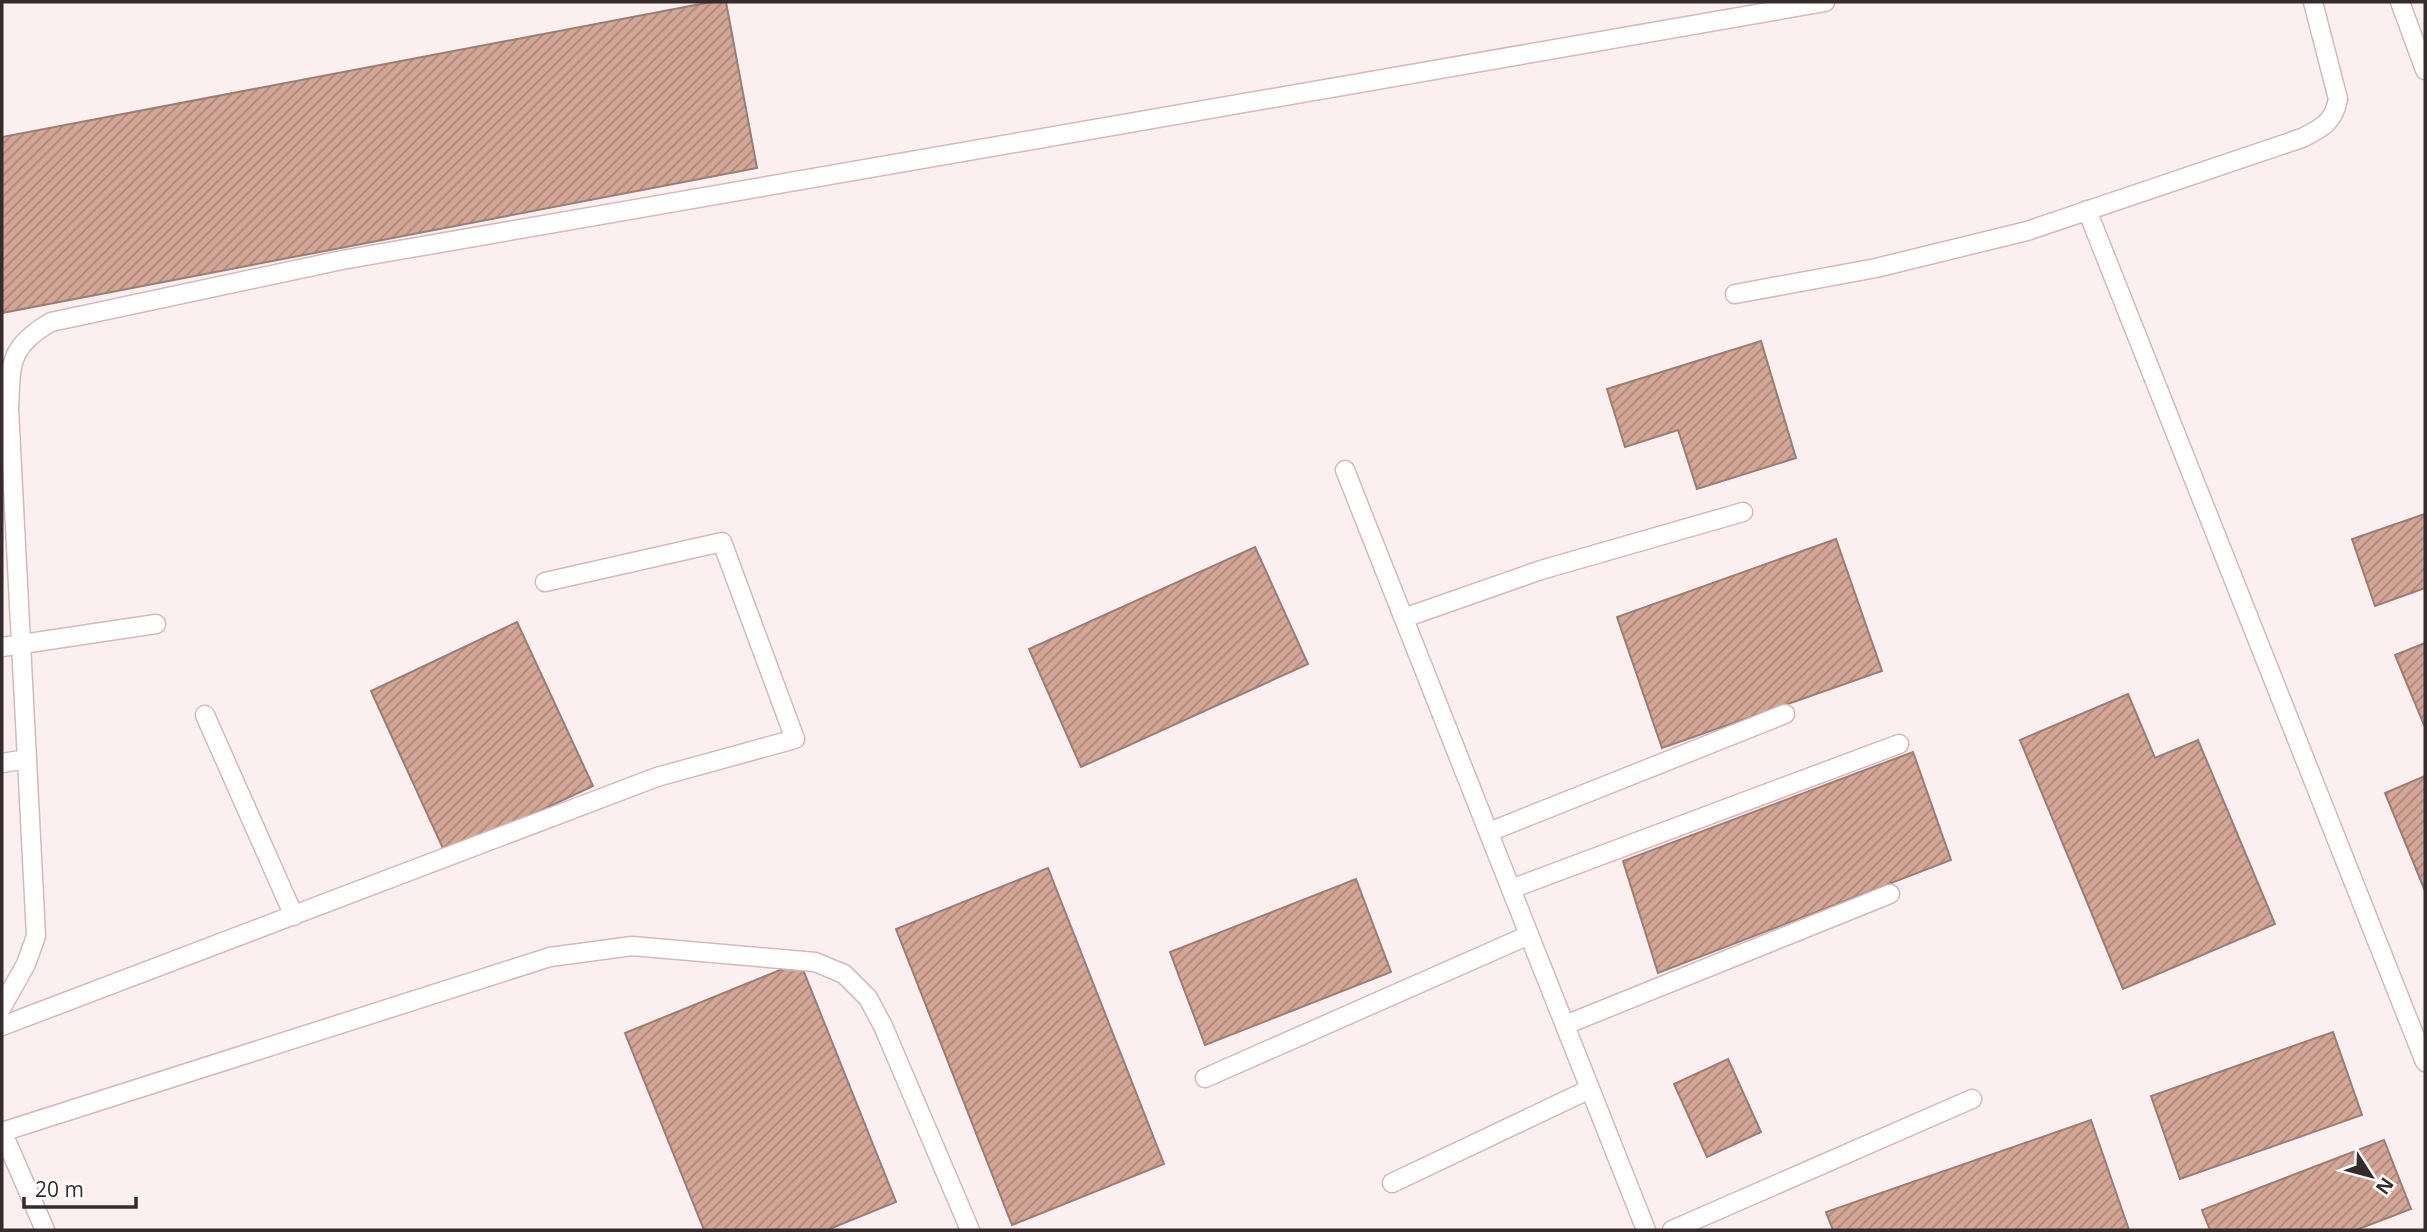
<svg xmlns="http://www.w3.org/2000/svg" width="2427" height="1232" font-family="'Open Sans',sans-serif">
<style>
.building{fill:url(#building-hatch);stroke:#987e75;stroke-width:2}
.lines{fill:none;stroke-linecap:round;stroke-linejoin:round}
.service-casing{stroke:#d6b8bb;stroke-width:21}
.service{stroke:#fff;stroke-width:18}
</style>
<defs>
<pattern id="building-hatch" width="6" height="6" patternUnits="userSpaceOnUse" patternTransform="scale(1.75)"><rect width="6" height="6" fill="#d3a695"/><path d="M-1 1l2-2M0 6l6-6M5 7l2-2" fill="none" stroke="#ac877a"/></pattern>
</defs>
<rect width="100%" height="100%" fill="#fceff0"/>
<path class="building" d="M711,2H726L757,168L2,313V137Z
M1761,341L1796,458L1697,489L1678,430L1625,447L1607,389Z
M2425,514V588L2375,606L2352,539Z
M1836,539L1882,671L1662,748L1617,617Z
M1255,547L1308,664L1081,767L1029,649Z
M517,622L593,786L446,855L371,691Z
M2425,643V725H2424L2395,655Z
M2128,694L2155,758L2198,740L2275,924L2123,989L2020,740Z
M1913,752L1951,860L1658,973L1623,861Z
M2425,776V891L2385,793Z
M1048,868L1164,1164L1012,1225L896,929Z
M1356,879L1391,972L1205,1045L1170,952Z
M800,962L896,1202L827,1230H704L625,1033Z
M2333,1032L2362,1115L2180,1179L2151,1096Z
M1728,1059L1761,1132L1707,1157L1674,1084Z
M2091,1120L2129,1230H1833L1826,1212Z
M2384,1140L2411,1209L2356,1230H2210L2202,1210Z"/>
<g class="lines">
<g class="service-casing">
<path id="service" d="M2400,2L2425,70
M2087,210L2425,1062
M1735,294L1876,268L2027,231L2302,138C2322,128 2334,122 2338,99L2313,2
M1345,470L1646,1230
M1404,618L1541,570L1743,512
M2,647L156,624
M205,715L294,916
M2,763L27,759
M1489,832L1785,714
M1511,889L1899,744
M2,1007L26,964L36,936L9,409C11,364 8,347 51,322L342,260L1825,2
M1565,1025L1890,894
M2,1026L657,777L795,739L722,542L545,582
M1205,1078L1529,935
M2,1131L45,1230
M2,1132L550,957L632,946L815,962L844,974L868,998L883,1026L970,1230
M1392,1183L1590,1089
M1672,1230L1972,1099"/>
</g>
<use href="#service" class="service"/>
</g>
<rect width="2427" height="1232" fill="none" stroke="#362b2c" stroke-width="7"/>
<g transform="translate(2371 1176) rotate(126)" stroke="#ffffff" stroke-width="5" paint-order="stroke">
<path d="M0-5L12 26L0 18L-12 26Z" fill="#362b2c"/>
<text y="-10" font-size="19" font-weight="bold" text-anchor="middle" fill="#362b2c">N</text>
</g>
<path d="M24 1197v10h112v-10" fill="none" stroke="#362b2c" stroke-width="3.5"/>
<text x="35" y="1197" font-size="21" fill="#362b2c" stroke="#ffffff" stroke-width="5" paint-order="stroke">20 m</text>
</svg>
